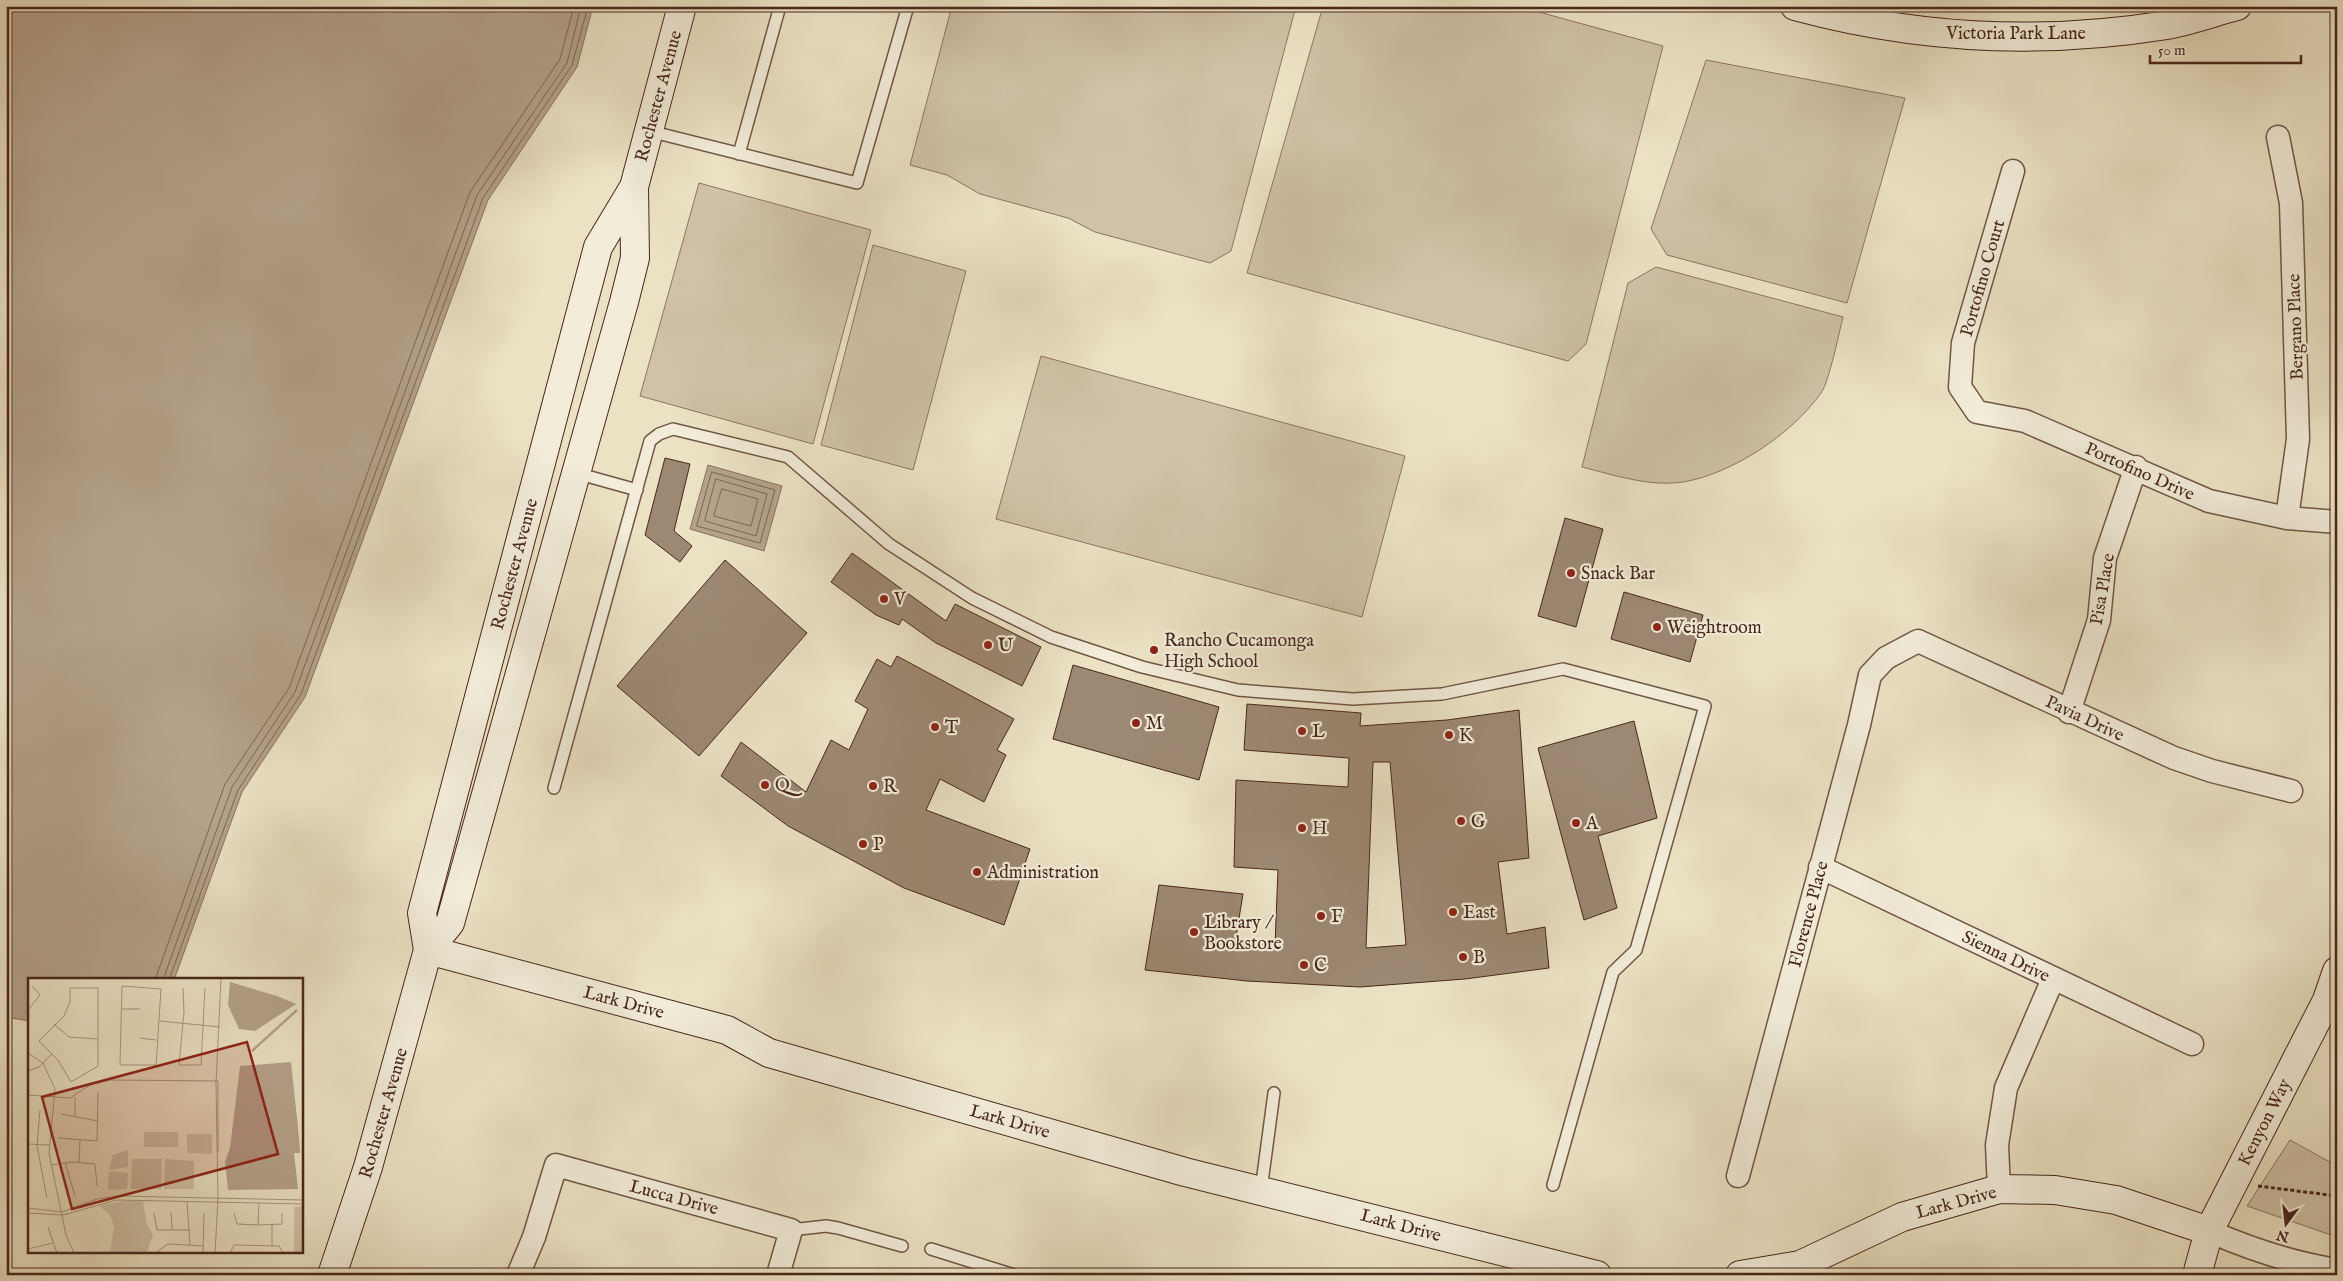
<svg xmlns="http://www.w3.org/2000/svg" width="2343" height="1281" font-family="'IM FELL English',serif">
<style>
.green{fill:#cfc2a7;stroke:#8c7461}
.water{fill:#b4a28b;stroke:#89715e}
.lines{fill:none;stroke-linecap:round;stroke-linejoin:round}
.shore{stroke:#7e6453;stroke-width:1}
.building{fill:#9d8873;stroke:#48271b;fill-rule:evenodd}
.lane-casing{stroke:#715645;stroke-width:14}
.street-casing{stroke:#715645;stroke-width:25}
.secondary-casing{stroke:#48271b;stroke-width:30}
.path{stroke:#48271b;stroke-width:3;stroke-dasharray:4 2.5;stroke-linecap:butt}
.lane{stroke:#f2ecd9;stroke-width:11}
.street{stroke:#f2ecd9;stroke-width:22}
.secondary{stroke:#f2ecd9;stroke-width:28}
.poi-dot{fill:#8f2418;stroke:#f2ecd9;stroke-width:2}
.labels{text-anchor:middle;stroke-width:4.5;stroke-linejoin:round;paint-order:stroke}
.street-label{font-size:18px;fill:#48271b;stroke:#f2ecd9}
.poi-label{font-size:18px;fill:#48271b;stroke:#f2ecd9;text-anchor:start}
.inset-river{fill:none;stroke:#b4a28b;stroke-width:2.5}
.inset-road{fill:none;stroke:#aa9780;stroke-width:1}
.view{fill:#8f2418;fill-opacity:0.15;stroke:#8f2418;stroke-width:2.5}
.inset-edge{fill:none;stroke:#48271b;stroke-width:2.5}
</style>
<rect width="100%" height="100%" fill="#ebe2c4"/>
<filter id="stains"><feTurbulence type="fractalNoise" baseFrequency=".004" numOctaves="4"/><feColorMatrix values="0 0 0 0 .2 0 0 0 0 .09 0 0 0 0 .02 0 0 0 .5 -.17"/></filter>
<radialGradient id="worn" r=".72"><stop offset=".6" stop-color="#630" stop-opacity="0"/><stop offset="1" stop-color="#630" stop-opacity=".3"/></radialGradient>
<path class="green" d="M952,6H1296L1231,251L1210,263L1095,232L1068,218L980,194L947,175L910,165Z
M1323,6H1517L1663,46L1586,344L1568,361L1247,273Z
M1706,60L1905,98L1847,303L1667,255L1651,229Z
M699,183L871,230L813,444L640,396Z
M873,245L966,271L913,470L821,445Z
M1656,267L1843,317C1839,333 1829,382 1821,393C1792,434 1732,474 1683,482C1649,487 1614,475 1582,467L1628,283Z
M1041,356L1405,456L1362,617L996,519Z
M2290,1140L2337,1166V1237L2247,1206Z"/>
<path class="water" d="M6,6H593L577,67L488,200L305,697L242,792L174,980H29V1021L6,1017Z
M708,465L782,486L764,551L690,529Z"/>
<g class="lines">
<path class="shore" d="M712,472L775,490L760,543L697,526Z
M716,479L767,494L756,536L705,521Z
M722,489L758,499L751,526L714,516Z
M155,980L225,784L289,688L470,192L560,59L574,6
M163,980L232,787L295,692L477,195L567,63L581,6
M169,980L238,790L301,694L483,198L572,65L588,6"/>
</g>
<path class="building" d="M665,458L690,464L674,531L692,546L680,562L645,535Z
M1565,518L1603,529L1576,627L1538,616Z
M852,553L946,621L955,604L1041,647L1022,686L936,643L902,619L899,625L876,615L831,582Z
M725,560L807,633L699,756L617,686Z
M1624,592L1703,615L1690,662L1611,639Z
M897,656L1014,719L997,750L1006,755L984,802L940,779L926,810L1030,849L1004,925L904,888L788,826L721,776L741,742L806,792L831,740L849,750L868,709L855,701L877,659L891,667Z
M1073,665L1219,707L1199,780L1053,739Z
M1247,704L1361,713L1360,726L1447,720L1519,710L1529,858L1498,862L1507,934L1545,927L1549,968L1465,979L1360,987L1247,981L1145,970L1159,885L1243,894L1235,943L1275,945L1278,870L1234,867L1236,780L1348,787L1349,758L1244,750ZM1373,762H1390L1406,945L1366,948Z
M1634,721L1657,818L1598,836L1617,908L1584,920L1538,748Z"/>
<g class="lines">
<g class="lane-casing">
<path id="lane" d="M649,131L857,183L908,6
M739,154L780,6
M576,473L637,490
M554,788L650,441L659,434L673,429L788,457L889,544L972,598L1051,637L1142,667L1238,690L1353,699L1442,694L1563,669L1705,706L1636,950L1613,972L1553,1185
M1261,1190L1274,1093
M791,1230L826,1226L838,1228L902,1246
M931,1249L1014,1275"/>
</g>
<g class="street-casing">
<path id="street" d="M2278,137L2291,203L2298,439L2287,518
M2013,171L1963,343L1960,387L1977,412L2025,421L2209,501L2287,518L2337,522
M2069,712L2099,620L2105,558L2136,467
M1820,867L2192,1044
M1738,1176L1859,725L1870,675L1886,658L1918,641L2174,758L2212,771L2291,791
M1999,1189L1997,1145L2006,1088L2053,979
M2209,1231C2250,1249 2292,1263 2337,1270
M518,1275L534,1237L556,1165L791,1230L778,1275"/>
</g>
<g class="secondary-casing">
<path id="secondary" d="M1795,6C1916,39 2042,45 2167,25C2190,21 2214,12 2237,6
M428,950L727,1030L769,1053L1185,1172L1597,1275
M428,950L422,913L598,247L634,187
M332,1275L368,1167L428,950L450,923L624,302L635,258L634,187L682,6
M1740,1275L1800,1265L1902,1217L1999,1189L2055,1190L2116,1200L2209,1231
M2197,1275L2209,1231L2327,1000L2337,971"/>
</g>
<path class="path" d="M2258,1186L2337,1196"/>
<use href="#lane" class="lane"/>
<use href="#street" class="street"/>
<use href="#secondary" class="secondary"/>
</g>
<g class="poi-dot">
<circle cx="1571" cy="573" r="5"/>
<circle cx="884" cy="599" r="5"/>
<circle cx="1657" cy="627" r="5"/>
<circle cx="988" cy="645" r="5"/>
<circle cx="1154" cy="650" r="5"/>
<circle cx="1136" cy="723" r="5"/>
<circle cx="935" cy="727" r="5"/>
<circle cx="1302" cy="731" r="5"/>
<circle cx="1449" cy="735" r="5"/>
<circle cx="765" cy="785" r="5"/>
<circle cx="873" cy="786" r="5"/>
<circle cx="1461" cy="821" r="5"/>
<circle cx="1576" cy="823" r="5"/>
<circle cx="1302" cy="828" r="5"/>
<circle cx="863" cy="844" r="5"/>
<circle cx="977" cy="872" r="5"/>
<circle cx="1453" cy="912" r="5"/>
<circle cx="1321" cy="916" r="5"/>
<circle cx="1194" cy="932" r="5"/>
<circle cx="1463" cy="957" r="5"/>
<circle cx="1304" cy="965" r="5"/>
</g>
<g class="labels">
<g class="street-label">
<text x="2016" y="39">Victoria Park Lane</text>
<text transform="translate(658 96) rotate(-75)" y="6">Rochester Avenue</text>
<text transform="translate(1982 278) rotate(-74)" y="6">Portofino Court</text>
<text transform="translate(2295 327) rotate(-92)" y="6">Bergano Place</text>
<text transform="translate(2140 471) rotate(24)" y="6">Portofino Drive</text>
<text transform="translate(514 564) rotate(-75)" y="6">Rochester Avenue</text>
<text transform="translate(2102 589) rotate(-80)" y="6">Pisa Place</text>
<text transform="translate(2085 718) rotate(25)" y="6">Pavia Drive</text>
<text transform="translate(1808 914) rotate(-75)" y="6">Florence Place</text>
<text transform="translate(2006 956) rotate(26)" y="6">Sienna Drive</text>
<text transform="translate(624 1002) rotate(15)" y="6">Lark Drive</text>
<text transform="translate(383 1113) rotate(-74)" y="6">Rochester Avenue</text>
<text transform="translate(1010 1121) rotate(16)" y="6">Lark Drive</text>
<text transform="translate(2264 1122) rotate(-63)" y="6">Kenyon Way</text>
<text transform="translate(674 1197) rotate(15)" y="6">Lucca Drive</text>
<text transform="translate(1956 1202) rotate(-15)" y="6">Lark Drive</text>
<text transform="translate(1401 1225) rotate(15)" y="6">Lark Drive</text>
</g>
<g class="poi-label">
<text x="1581" y="579">Snack Bar</text>
<text x="894" y="605">V</text>
<text x="1667" y="633">Weightroom</text>
<text x="1164" y="646">Rancho Cucamonga<tspan x="1164" dy="21">High School</tspan></text>
<text x="998" y="651">U</text>
<text x="1146" y="729">M</text>
<text x="945" y="733">T</text>
<text x="1312" y="737">L</text>
<text x="1459" y="741">K</text>
<text x="775" y="791">Q</text>
<text x="883" y="792">R</text>
<text x="1471" y="827">G</text>
<text x="1586" y="829">A</text>
<text x="1312" y="834">H</text>
<text x="873" y="850">P</text>
<text x="987" y="878">Administration</text>
<text x="1463" y="918">East</text>
<text x="1331" y="922">F</text>
<text x="1204" y="928">Library /<tspan x="1204" dy="21">Bookstore</tspan></text>
<text x="1473" y="963">B</text>
<text x="1314" y="971">C</text>
</g>
</g>
<g transform="translate(28 978)">
<rect width="275" height="275" fill="#ebe2c4"/>
<path d="M116,154H150V169H116ZM159,156H184V176L159,175ZM100,172V189L81,192L85,177ZM104,181H134L133,211H103ZM137,181L166,183V211H136ZM81,193L100,195L99,211L80,212ZM95,223H115L119,247L125,256L119,275H82L86,248L82,237L71,228ZM275,228V275H266V229Z" fill="#cfc2a7"/>
<path d="M202,4L249,18L268,26L227,53L211,51L200,27ZM263,84L271,159L272,175H266L270,211L200,212L197,184L202,170L212,88Z" fill="#b4a28b"/>
<path class="inset-river" d="M224,73L269,32"/>
<path class="inset-road" d="M94,8L133,11L128,87H92ZM42,10H70V88L43,104L30,82L11,63L36,38L42,23ZM155,10L156,34L151,87H173L177,10M94,31H112M0,32L12,17L4,8M132,43L192,49M26,46L41,59L69,61M112,60L128,62M0,75L15,85L27,111L21,175L38,257L46,275M0,93L11,89L24,76M0,117L42,120L62,107L81,102L190,103M47,119V138M12,132L9,168L19,220M33,136L70,143M30,160L69,163L70,114M0,166L21,167M190,174V103M37,184L47,218M51,185L52,162M23,187L44,184L67,186L69,208M190,221L188,106L193,0M159,224L162,267M0,230L34,234L69,221L90,218L275,222M143,234L144,252M0,235L35,237L89,222L275,226M126,235L129,252H162M206,235L209,246L230,247L254,246V235M230,247L231,225M20,249L29,275M244,269V246M0,271L25,265M127,275L140,266L176,268M175,275L176,235M187,275L190,221M202,275L206,267L251,268L255,275"/>
<path class="view" d="M219,64L250,176L44,231L14,119Z"/>
<rect width="275" height="275" class="inset-edge"/>
</g>
<rect width="2343" height="1281" fill="none" stroke="#ebe2c4" stroke-width="25"/>
<rect x="8" y="8" width="2328" height="1266" fill="none" stroke="#48271b" stroke-width="2.5"/>
<rect x="12" y="12" width="2318" height="1256" fill="none" stroke="#48271b"/>
<g transform="translate(2286 1224) rotate(195)" stroke="#f2ecd9" stroke-width="4" paint-order="stroke">
<path d="M0-4L9 19L0 12L-9 19Z" fill="#48271b"/>
<text y="-8" font-size="14" font-weight="bold" text-anchor="middle" fill="#48271b">N</text>
</g>
<path d="M2150 55v8h151v-8" fill="none" stroke="#48271b" stroke-width="2.5"/>
<text x="2158" y="55" font-size="15" fill="#48271b" stroke="#f2ecd9" stroke-width="4" paint-order="stroke">50 m</text>
<rect width="100%" height="100%" filter="url(#stains)"/>
<rect width="100%" height="100%" fill="url(#worn)"/>
</svg>
